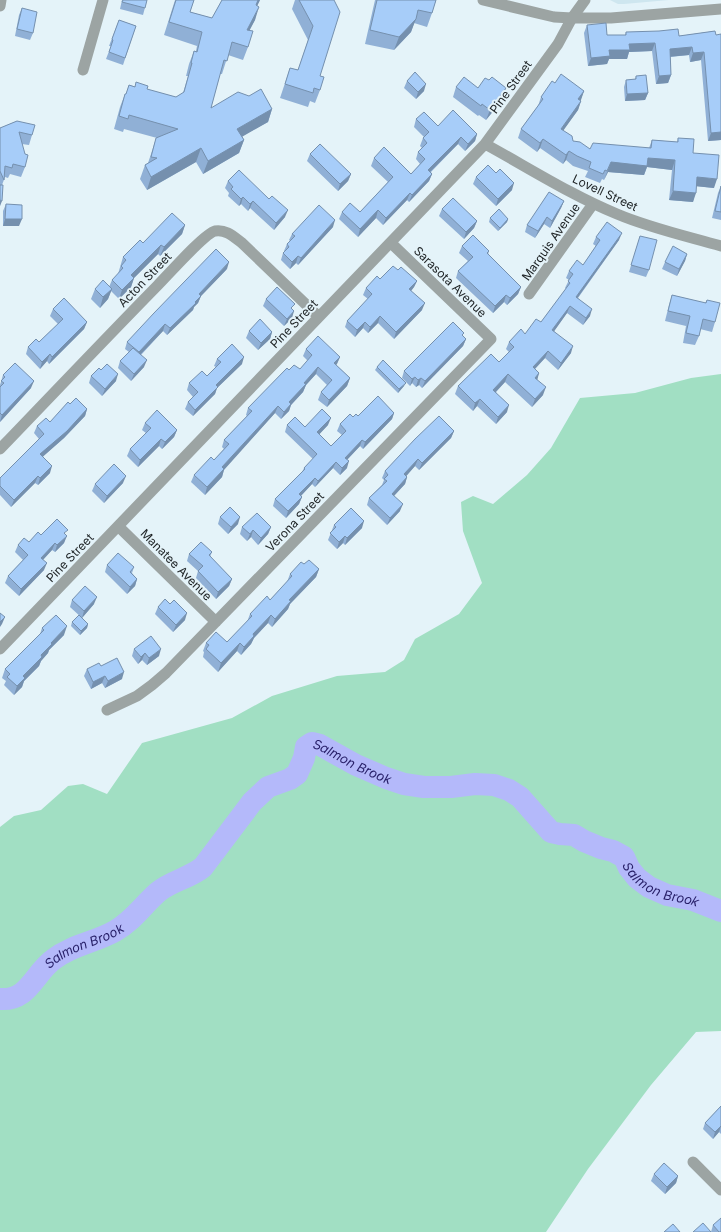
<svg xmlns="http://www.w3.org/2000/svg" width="721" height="1232" font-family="Inter,sans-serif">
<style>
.built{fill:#cee6ef}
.green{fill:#a1dfc3}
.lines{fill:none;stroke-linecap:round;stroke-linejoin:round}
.river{stroke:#b4b9fa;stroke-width:22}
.minor{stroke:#9ca4a3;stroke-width:11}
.tertiary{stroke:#9ca4a3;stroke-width:11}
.wall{fill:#90b0d6}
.shaded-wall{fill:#7590ae}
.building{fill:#a7cdf9;stroke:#7590ae}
.labels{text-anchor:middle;stroke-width:4;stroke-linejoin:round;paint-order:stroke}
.street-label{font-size:12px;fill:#1c2123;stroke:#e4f3f9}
.water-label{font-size:13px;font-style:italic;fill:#261e67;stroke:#e4f3f9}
</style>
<rect width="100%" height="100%" fill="#e4f3f9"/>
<path class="built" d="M610,0H669L624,4H618Z"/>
<path class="green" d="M721,374V1031L696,1032L651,1085L588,1169L546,1232H0V827L14,816L41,810L68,786L83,784L107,794L142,743L232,718L272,696L337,676L385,672L404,660L415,639L459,614L482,583L463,531L461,502L473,496L493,504L527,475L551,448L580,398L635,393L691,378Z"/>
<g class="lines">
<path class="river" id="s1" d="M0,999C29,1001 34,973 54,959C72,945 96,942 115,931C133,921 143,905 158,892C171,881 190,878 203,867L252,802L268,787L290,779L297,774L304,758L306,747L312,743L320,745L356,765L386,778L404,784L424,787H451L475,784L494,785L509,790L520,797L551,832L560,834L574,835L584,841L601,848L613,851L624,857L629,868L637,878L649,887L667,895L693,900L721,911"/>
<path class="minor" d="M0,6L1,0
M83,70L103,0
M485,144C529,168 571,195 617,214C650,228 686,236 721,246
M529,294L593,204
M0,449C53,394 105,339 158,285C168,275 204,234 215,231C226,229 234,237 242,243L319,317
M118,526L216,622
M0,649L485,144L558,44L572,18L585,0
M107,710L137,696L152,685L166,673L491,339L391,243
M693,1162L721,1190"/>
<path class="tertiary" d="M483,0L554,17L572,18H611L721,9"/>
</g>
<path class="wall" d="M122,0H147L143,15L120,9Z
M175,0H194L190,12L212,18L222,0H260L257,6L255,20L249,30L248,47L243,60L228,55L222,74H220L211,108L272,109L268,122L242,136L244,140L239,153L203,174L196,162L147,190L140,179L145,165L148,163L152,151L156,138H157L124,129L123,132L114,129L120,107L125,94H126L129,85L176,97L183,93L188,76H186L189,64L194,51H196L197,46L164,35Z
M295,0H334L320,76V90L315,103L310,101L308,107L280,98L290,68L298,70L308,40L292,9Z
M375,0H436L432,13L427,27L414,23L411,32L394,50L365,44Z
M22,8L33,33L30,40L15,36L19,15Z
M119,20L136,26L123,65L106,59L111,46H109Z
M587,25L607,35H625L626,32L679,36L715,31L721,140L708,141L701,60L690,62L689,55L670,57L671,75L668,83L656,84L652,51L629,52L627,59H609L607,64L588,66L584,33Z
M636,76L648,93L645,100L625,101L624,87L626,80L635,79Z
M489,80L506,88L503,99L486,120L479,115L478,116L453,97L456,87L478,88Z
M407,81L424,91L416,99L404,88Z
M555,83L584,91L580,101H581L578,110L563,130L573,141L590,149L649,148L652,140L677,142L678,138L693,153L714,188L696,186L693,202L669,200L672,170L647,167L644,175L608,172L604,180L602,179L600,183L585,177L588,171L573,166L566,160L563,164L540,148L537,152L518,138L521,129L538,106L541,97Z
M416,119L438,126L477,134L475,141L465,151L458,144L431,172L432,174L429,181L409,202L407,200L383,225L376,218L358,237L339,219L342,212H360L388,182L371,166L374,158L411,174L420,164L416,159L418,152L422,148L420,146L423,138L424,137L414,127Z
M17,121L32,135L29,145L22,144L25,167L21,177L10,174L8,178L5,177L2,185L0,206V128Z
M310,154L351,174L348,181L338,191L307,161Z
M476,177L512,190L496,206L473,184Z
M228,181L285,217L274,230L250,208L248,211L241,204L239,206L228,196L229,193L225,188Z
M721,186V220L712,218L718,193Z
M564,201L561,208L550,228L544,224L535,238L525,232L527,225Z
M6,204L19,226H3V211Z
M442,209L477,221L474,228L464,239L439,216Z
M490,218L508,219L507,222L498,231L489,222Z
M185,225L182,234L160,256L158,254L134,278L131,287L119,299L111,291L108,299L100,308L91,299L95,289L109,287L112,280L118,274L123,257L143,243Z
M333,227L298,265L296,263L290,269L281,260L283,253L285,252L284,251L287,244L290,241L289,240L292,234Z
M640,236L649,270L646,277L629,272Z
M596,237L619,240L578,298L590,316L583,325L567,313L554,331L571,353L558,370L545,358L535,369L539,373L537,379L543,395L532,407L505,382L496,392L507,412L496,424L477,406L473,411L455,394L458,386L499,362L509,352L506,349L509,342L525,334L541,322L566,289L565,288L569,280L566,278L569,271L583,265L596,246L593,244Z
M462,246L489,251L488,255L521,287L518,294L507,305L504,302L493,313L456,278L458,271L468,261L459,253Z
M687,254L685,261L677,276L662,269L665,262Z
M227,269L201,296L198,303L194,307L193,310L167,335L163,331L141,355L144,367L131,381L118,368L120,361L129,352L125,349L127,342Z
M398,270L417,281L414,287L411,291L422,310L394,339L378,323L368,333L363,328L355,337L345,327L347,321L368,299L363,295L366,288L380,279Z
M672,295L705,303L707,300L715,322L712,332L700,329L699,336L695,345L683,343L686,326L665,321L669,305Z
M266,299L292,318L284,326L263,306Z
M53,309L87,322L84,329L49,364L47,361L40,369L26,354L28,347L39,342L58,324L50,316Z
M249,331L272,332L270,339L258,350L246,338Z
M463,336L466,339L463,346L422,388L419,385L416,387L412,383L410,386L402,378L404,371Z
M306,349L340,357L336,365L350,378L347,386L327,407L318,400L321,392L327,385L316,374L306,385L303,392L291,405L289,411L281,419L275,413L224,469L222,477L205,495L191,482L194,475L214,460L224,449L222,447L224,440L247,416L246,415L248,408L289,370L300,369L308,361L303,356Z
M217,359L242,364L217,388L215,394L193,416L185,409L188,402L193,397L187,390L189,383L207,376L216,367L214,366Z
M377,367L404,386L398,393L375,370Z
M3,375L31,388L0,422V385Z
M91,376L116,381L102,396L89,383Z
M70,404L87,409L85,416L64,438L43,456L50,473L38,485L35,483L11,507L0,495V478L39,439L34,433L37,426L50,422Z
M394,413L392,419L363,449L360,446L347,460V468L340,475L333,468L315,487L312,484L301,496L302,497L299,504L286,518L273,506L275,499L302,472L304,468L313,459L285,432L287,425L305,427L328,425L319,434L331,446L342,435L337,431L340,424L353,417Z
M145,423L177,430L174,437L162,449L159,446L138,467L127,456L130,449L146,433L142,430Z
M454,431L451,438L419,470L415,466L406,476L407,477L405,484L394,496L400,511L387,525L367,505L369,498L382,485L384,480L382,478L385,471Z
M123,483L104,503L92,491L95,484Z
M220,517L238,524L228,534L218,524Z
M334,525L362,528L345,545L343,543L337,549L328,540Z
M242,527H271L268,534L258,545L251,537L247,541L240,534Z
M41,535H66L64,543L55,552L52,550L43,560L44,570L19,596L5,583L8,576L23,560L15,552L18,545L29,542Z
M212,552L210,557L232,579L229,586L216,599L196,578L198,571L187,561L189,554Z
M304,564L319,569L316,577L290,604L288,609L272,627L268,623L254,638L251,644L241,655L237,651L218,672L203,657L204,652L203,651L206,643L227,642L247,622L250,614L270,600L287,582L290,574Z
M107,565L134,567L132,573L137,579L135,586L127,594L105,572Z
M72,600L94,604L82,618L70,607Z
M158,607L185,620L173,632L155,614Z
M72,622L88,624L87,628L80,635L71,626Z
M42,628L64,635L49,650L48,653L41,661L39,666L24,681L22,687L14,695L4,685L6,681L2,678L5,669L40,634Z
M134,649L159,656L147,665L142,660L138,664L132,656Z
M101,666L122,679L105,688L102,683L91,689L84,676L87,669Z
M721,1106V1134L719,1132L713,1139L703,1129L705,1123Z
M654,1174L678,1176L676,1183L665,1194L651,1181Z
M713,1225L721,1232H693H711Z"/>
<path class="shaded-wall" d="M258,0H260L251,18L256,5Z
M259,7L255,20L243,43L247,30Z
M416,19L411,32L394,50L399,37Z
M655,43L652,51L629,52L627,59H609L607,64L588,66L591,58L609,50L629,44Z
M692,47L689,55L667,57L670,49Z
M704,52L701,60L690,62L693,53Z
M671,75L668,83L656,84L659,76Z
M426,84L424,91L416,99L418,92Z
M506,88L503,99L486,120L490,110Z
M584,91L581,100L575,108L578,99Z
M648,93L645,100L625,101L627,94Z
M581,101L578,110L558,138L561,129Z
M272,109L268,122L233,142L237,129Z
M721,132V140L708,141L711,133Z
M477,134L475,141L465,151L468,144Z
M461,137L458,144L425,177L428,170Z
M543,139L540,148L537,152L540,143Z
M244,140L239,153L203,174L208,161Z
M201,148L196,162L147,190L151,177Z
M569,151L566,160L563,164L566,155Z
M648,158L675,160L672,170L647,167L644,175L608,172L604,180L611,162Z
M351,174L348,181L338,191L340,184Z
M432,174L429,181L409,202L412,195Z
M697,177L717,179L714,188L694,186Z
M514,183L512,190L496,206L498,199Z
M673,191L696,193L693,202L669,200Z
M410,193L407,200L383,225L386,218Z
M243,197L241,204L239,206L241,199Z
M0,200L2,201L0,206Z
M253,201L250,208L248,211L250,204Z
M564,201L561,208L550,228L552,221Z
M288,210L285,217L274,230L276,223Z
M378,210L376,218L358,237L360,229Z
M547,217L544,224L535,238L538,231Z
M5,219H22L19,226H3Z
M508,219L507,222L498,231L500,228Z
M335,220L333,227L298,265L301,258Z
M477,221L474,228L464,239L466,232Z
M185,225L182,234L160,256L164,247Z
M622,233L619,240L573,304L576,297Z
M161,245L158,254L128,284L131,275Z
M687,254L685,261L677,276L679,269Z
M298,256L296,263L290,269L292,262Z
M229,262L227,269L201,296L198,303L194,307L193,310L167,335L170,328L199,294Z
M134,278L131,287L119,299L122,290Z
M417,281L414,287L407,296L409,289Z
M521,287L518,294L507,305L510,298Z
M112,289L108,299L100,308L103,297Z
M506,295L504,302L493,313L495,306Z
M425,303L422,310L394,339L396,332Z
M570,306L567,313L550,337L552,330Z
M592,309L590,316L583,325L586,318Z
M294,311L292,318L284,326L287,319Z
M380,316L378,323L368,333L370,327Z
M87,322L84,329L49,364L52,357Z
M365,322L363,328L355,337L357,330Z
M165,324L163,331L136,359L139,352Z
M272,332L270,339L258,350L261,343Z
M466,339L463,346L422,388L425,381Z
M573,346L571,353L558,370L561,363Z
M548,351L545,358L530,374L533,367Z
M50,354L47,361L40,369L42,362Z
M244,357L242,364L217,388L215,394L193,416L195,410L216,385Z
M340,357L337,364L331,370L334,363Z
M147,360L144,367L131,381L134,374Z
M318,367L316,374L306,385L303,392L291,405L289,411L281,419L284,412L289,402L304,383Z
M539,373L537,381L535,378Z
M118,374L116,381L102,396L105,389Z
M508,374L505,382L491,397L493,390Z
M415,377L412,383L410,386L412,379Z
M350,378L347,386L327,407L329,400Z
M421,378L419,385L416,387L418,380Z
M34,381L31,388L0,422L2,415Z
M406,383L404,386L398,393L399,389Z
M546,387L543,395L532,407L535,399Z
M480,399L477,406L473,411L475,403Z
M509,405L507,412L496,424L498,417Z
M278,406L275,413L224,470L222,477L205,495L207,487L222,467Z
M87,409L85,416L64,438L38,461L40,454Z
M394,413L392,419L363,449L365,442Z
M331,418L328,425L315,439L317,432Z
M177,430L174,437L162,449L165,442Z
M454,431L451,438L419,470L422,463Z
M161,439L159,446L138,467L140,460Z
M362,440L360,446L343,464L345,458Z
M418,459L415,466L402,481L404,474Z
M349,461L347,468L340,475L342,468Z
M336,462L333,468L315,487L318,481Z
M52,466L50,473L38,485L40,478Z
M38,476L35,483L11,507L14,500Z
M126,476L123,483L104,503L107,496Z
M407,477L405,484L390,500L392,494Z
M315,478L312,484L296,501L299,494Z
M302,497L299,504L286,518L288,511Z
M403,504L400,511L387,525L390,518Z
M240,517L238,524L228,534L231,527Z
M364,521L362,528L345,545L347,538Z
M271,527L268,534L258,545L261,538Z
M253,530L251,537L247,541L250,534Z
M67,536L64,543L55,552L57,545Z
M345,536L343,543L337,549L339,542Z
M55,543L52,550L38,565L41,558Z
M47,563L44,570L19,596L21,589Z
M319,569L316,577L290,604L288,609L272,627L275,619L289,600Z
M137,579L135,586L127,594L130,587Z
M232,579L229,586L216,599L218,592Z
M97,597L94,604L82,618L84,611Z
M187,613L185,620L173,632L176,625Z
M271,615L268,623L254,638L251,644L241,655L244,647L253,634Z
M5,617L2,624L0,627V622Z
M88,624L87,628L80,635L81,631Z
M67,626L64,635L49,650L48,653L41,661L39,666L24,681L22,687L14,695L17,686L23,676L51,643Z
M240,643L237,651L218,672L221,663Z
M161,649L159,656L147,665L149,658Z
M145,653L142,660L138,664L141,657Z
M124,672L122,679L105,688L108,681Z
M105,676L102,683L91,689L93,682Z
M721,1126L719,1132L713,1139L715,1132Z
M678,1176L676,1183L665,1194L667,1187Z"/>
<path class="building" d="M123,0H147L145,8L122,2Z
M176,0H194L190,12L212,18L222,0H258L256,5L259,7L247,30L253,31L248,47L232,42L227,61L224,60L211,108L238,92L249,96L261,89L272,109L237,129L244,140L208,161L201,148L151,177L145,165L157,158L151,157L156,138L178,129L129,115L128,119L119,116L125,94H126L129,85L135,87L136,82L148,86L147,89L176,97L184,92L192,63H191L194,51L197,52L202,32L169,22Z
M299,0H334L340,12L320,76L324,77L320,90L314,88L313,93L285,84L290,68L298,70L313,26Z
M377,0H436L432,13L418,10L416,19L399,37L370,30Z
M22,8L37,12L33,33L17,29Z
M119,20L136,26L125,58L109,52L113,40L112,39Z
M606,23L607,35H626V32L659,31L678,29L679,36L715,31L716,35L721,34V132L711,133L704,52L693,53L692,47L670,49L671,75L659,76L655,43L629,44L630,50H609L610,56L591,58L587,25Z
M415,72L426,84L418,92L407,81Z
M561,74L584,91L578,99L581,101L561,129L572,136L573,141L580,142L590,149L593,143L651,148L652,140L678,142V138L694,139L693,153L719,155L717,179L697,177L696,193L673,191L675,160L648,158L647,166L611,162L607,171L605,170L603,174L589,168L591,162L577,156L569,151L566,155L543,139L540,143L521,129L543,99L541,97L552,81L555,83Z
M646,75L648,93L627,94L626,80L636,79V76Z
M464,77L478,88L485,78L489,80L492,77L506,88L490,110L482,104L481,106L456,87Z
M453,110L477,134L468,144L461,137L428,170L432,174L412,195L410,193L386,218L378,210L360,229L342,212L350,203L360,212L393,177L374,158L384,147L411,174L425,159L418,152L427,143L423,138L429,132L416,119L424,112L438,126Z
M17,121L35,125L32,135L19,132L25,154L28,155L25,167L13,164L12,168L5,166L4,180L0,171V128Z
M320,144L351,174L340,184L310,154Z
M488,165L496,173L500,169L514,183L498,199L476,177Z
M239,170L269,199L272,196L288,210L276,223L253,201L250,204L243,197L241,199L231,189L233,187L228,181Z
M0,185H3L2,201L0,200Z
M721,186V212L715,211Z
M549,192L564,201L552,221L547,217L538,231L527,225Z
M453,198L477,221L466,232L442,209Z
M6,204L22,205V219H5Z
M319,205L335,220L301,258L298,256L292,262L283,253L289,247L287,244L295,236L292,234Z
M499,209L508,219L500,228L490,218Z
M172,213L185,225L164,247L161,245L131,275L134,278L122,290L112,280L123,268L121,266L126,260L123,257L140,240L143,243Z
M607,222L622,233L576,297L592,309L586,318L570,306L552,330L573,346L561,363L548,351L533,367L539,373L535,378L546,387L535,399L508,374L493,390L509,405L498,417L480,399L475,403L458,386L491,354L499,362L514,347L509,342L521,329L525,334L536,319L541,322L570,283L568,281L573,274L569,271L577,260L583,265L600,240L596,237Z
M473,235L489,251L487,253L521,287L510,298L506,295L495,306L458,271L473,257L462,246Z
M640,236L657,240L649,270L631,265Z
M673,246L687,254L679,269L665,262Z
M216,249L229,262L199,294L201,296L195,302L196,303L170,328L165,324L139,352L127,342L154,313Z
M393,266L398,270L401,267L417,281L409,289L425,303L396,332L380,316L370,327L365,322L357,330L347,321L372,294L366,288L377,276L380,279Z
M103,280L112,289L103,297L95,289Z
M277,287L295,304L291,308L294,311L287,319L266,299Z
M672,295L706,303L707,300L720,303L715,322L703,319L699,336L686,333L690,316L668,311Z
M64,298L87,322L52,357L50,354L42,362L28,347L36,339L39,342L63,319L53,309Z
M260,319L272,332L261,343L249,331Z
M453,322L464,333L462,335L466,339L425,381L421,378L418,380L415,377L412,379L404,371Z
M318,336L340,357L334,363L350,378L329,400L321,392L332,380L318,367L304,383L306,384L289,402L291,404L284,412L278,406L222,467L224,469L207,487L194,475L211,457L214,460L229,444L224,440L252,411L248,408L287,368L289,370L294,365L300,369L312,355L306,349Z
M232,344L244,357L216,385L218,387L195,410L188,402L198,392L189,383L202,371L207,376L221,362L217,359Z
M133,348L147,360L134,374L120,361Z
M383,360L406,383L399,389L377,367Z
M15,363L34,381L2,415L0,413V387L4,383L1,381L5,377L3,375Z
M107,364L118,374L105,389L91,376L99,368L101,370Z
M378,396L394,413L365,442L362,440L345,458L349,461L342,468L336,462L318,481L315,478L299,494L302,497L288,511L275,499L305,469L304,468L317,454L287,425L295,417L305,427L322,409L331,418L317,432L331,446L346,431L340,424L350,414L353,417L356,414L358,416Z
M76,398L87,409L67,431L40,454L52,466L40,478L38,476L14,500L0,486V478L44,434L37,426L46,418L50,422L68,402L70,404Z
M157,410L177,430L165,442L161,439L140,460L130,449L151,428L145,423Z
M439,416L454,431L422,463L418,459L404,474L407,477L392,494L403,504L390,518L369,498L387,481L384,479L388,475L385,471L415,439Z
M114,464L126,476L107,496L95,484Z
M230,507L240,517L231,527L220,517Z
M351,508L364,521L347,538L345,536L339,542L330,533L336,527L334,525Z
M257,513L271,527L261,538L253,530L250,534L242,527Z
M57,519L68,530L64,533L67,536L57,545L55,543L41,558L47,563L21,589L8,576L28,555L18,545L24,538L29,542L38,532L41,535Z
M201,542L212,552L209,555L232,579L218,592L198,571L203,566L189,554Z
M118,553L134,567L130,572L137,579L130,587L107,565Z
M309,560L319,569L289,600L291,601L275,619L271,615L253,634L254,636L244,647L240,643L221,663L206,649L209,645L206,643L216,632L227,642L252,616L250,614L267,596L270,600L292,576L290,574L301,562L304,564Z
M85,586L97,597L84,611L72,600Z
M165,599L170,604L174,600L187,613L176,625L158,607Z
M0,613L5,617L0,622Z
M56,615L67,626L51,643L52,644L41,655L42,657L23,676L25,678L17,686L7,677L10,674L5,669L44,630L42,628Z
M79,615L88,624L81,631L72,622Z
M151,636L161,649L149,658L145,653L141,657L134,649Z
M117,658L124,672L108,681L105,676L93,682L87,669L99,663L101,666Z
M721,1106V1126L715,1132L705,1123Z
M664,1163L678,1176L667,1187L654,1174Z
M721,1218V1232H719L713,1225Z
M703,1223L711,1232H693Z
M673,1224L680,1232H664Z"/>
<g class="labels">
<g class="street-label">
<text transform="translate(511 87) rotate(-54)" y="4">Pine Street</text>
<text transform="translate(605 193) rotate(25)" y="4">Lovell Street</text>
<text transform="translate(551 242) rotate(-55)" y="4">Marquis Avenue</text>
<text transform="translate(145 280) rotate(-46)" y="4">Acton Street</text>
<text transform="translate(450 282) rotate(44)" y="4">Sarasota Avenue</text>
<text transform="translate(294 324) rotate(-46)" y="4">Pine Street</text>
<text transform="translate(295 522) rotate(-46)" y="4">Verona Street</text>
<text transform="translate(70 558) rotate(-46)" y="4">Pine Street</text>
<text transform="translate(176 565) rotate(45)" y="4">Manatee Avenue</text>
</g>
<g class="water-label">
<text dy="5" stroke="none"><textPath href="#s1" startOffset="463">Salmon Brook</textPath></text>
<text dy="5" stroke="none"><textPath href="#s1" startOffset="813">Salmon Brook</textPath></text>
<text dy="5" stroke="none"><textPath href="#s1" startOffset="103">Salmon Brook</textPath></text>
</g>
</g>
</svg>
